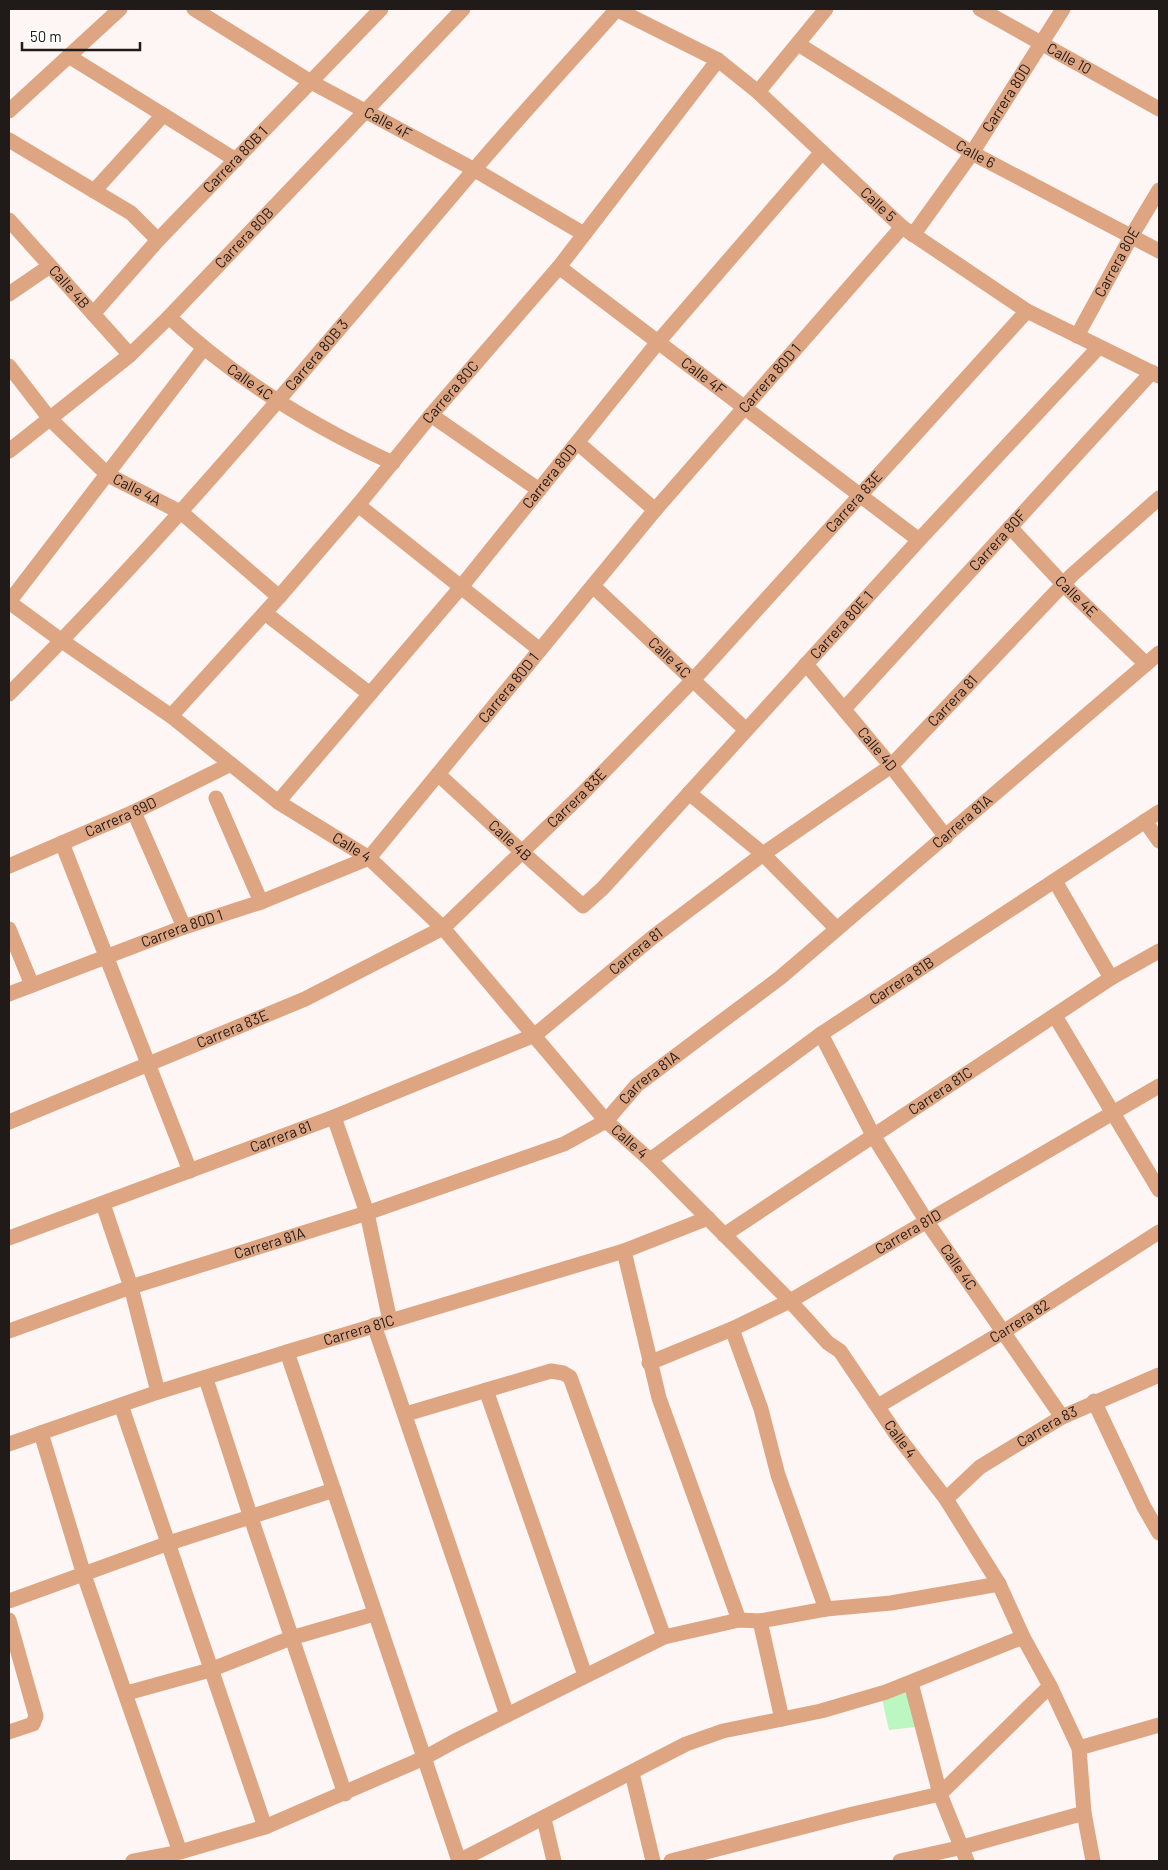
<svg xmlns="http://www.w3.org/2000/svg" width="1168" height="1870" font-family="Barlow,sans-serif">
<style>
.green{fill:#bbf7c0}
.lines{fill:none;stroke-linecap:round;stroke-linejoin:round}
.minor{stroke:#dea583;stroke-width:15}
.labels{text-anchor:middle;stroke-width:4;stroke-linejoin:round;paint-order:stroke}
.street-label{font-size:15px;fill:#201a18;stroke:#fff}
</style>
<rect width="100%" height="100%" fill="#fdf6f4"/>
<path class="green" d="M906,1691L916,1727L889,1730L882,1699Z"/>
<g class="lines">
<g class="minor">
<path id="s1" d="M194,9L311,82L475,170L584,234"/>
<path id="s2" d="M616,9L718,60L758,92L902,227L1027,311L1159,376"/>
<path id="s3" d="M980,9L1159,109"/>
<path id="s4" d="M798,44L972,153L1159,251"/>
<path d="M70,57L236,160"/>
<path d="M758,92L826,9"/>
<path d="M9,111L120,9"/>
<path d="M9,140L131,213L158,240"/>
<path d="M94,191L163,115"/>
<path id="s5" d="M9,220L130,355"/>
<path id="s6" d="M913,235L972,153L1063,9"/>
<path id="s7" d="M559,267L919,540"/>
<path d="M9,294L50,266"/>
<path id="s8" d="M93,314L158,240L381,9"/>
<path id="s9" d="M169,317C235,379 310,425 393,463"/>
<path id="s10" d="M1077,336L1132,235L1159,190"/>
<path id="s11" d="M9,366L50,419L108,475L182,513L279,597"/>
<path d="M431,415L539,490"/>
<path d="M578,443L655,510"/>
<path id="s12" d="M9,451L130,355L169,317L463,9"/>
<path d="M358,505L540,650"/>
<path id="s13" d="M1010,527L1063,584L1146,664"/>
<path id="s14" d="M593,586L746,730"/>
<path id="s15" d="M9,602L62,641L171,716L278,802L369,858L443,928L606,1121L650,1160L790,1301L828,1343L840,1351L896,1434L946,1499L999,1584L1023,1637L1050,1686L1079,1748L1084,1813L1093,1861"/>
<path d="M9,602L203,349"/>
<path d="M265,613L370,694"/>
<path id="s16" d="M806,664L891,766L946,837"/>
<path id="s17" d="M9,694C174,529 322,349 473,171C520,116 569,63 617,9"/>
<path id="s18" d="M844,709L1152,372"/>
<path id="s19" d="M171,716L279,597L358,505L431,415L559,267L718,60"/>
<path id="s20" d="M438,774L522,852L583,906L603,888L919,540L1099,347"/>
<path d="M689,793L763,854L837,929"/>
<path d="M216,798L261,902"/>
<path id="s21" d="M278,802L461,587L658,342L822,152"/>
<path d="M134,812L184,927"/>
<path d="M1145,821L1159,841"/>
<path d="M62,843L190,1171"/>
<path id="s22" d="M9,866L134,812L231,764"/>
<path d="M1055,881L1111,978"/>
<path d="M9,929L32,985"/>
<path id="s23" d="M9,994L184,927L261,902L369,858L655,510L902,227"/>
<path d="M1055,1016L1159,1190"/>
<path id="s24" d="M821,1034L874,1137L927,1222L1062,1417"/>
<path d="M334,1117L367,1213L390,1321"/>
<path id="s25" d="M9,1122L305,999L443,928L581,795L694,679L1027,311"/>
<path id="s26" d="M650,1160L821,1034L1159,812"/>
<path d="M103,1204L131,1287L158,1392"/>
<path id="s27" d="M724,1235L1111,978L1159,951"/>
<path id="s28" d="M9,1238L334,1117L535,1035L653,937L763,854L891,766L1072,575L1159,498"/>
<path d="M624,1251L659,1398L739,1620"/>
<path d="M374,1325L507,1715"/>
<path d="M732,1329L761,1409L778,1475L826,1609"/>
<path id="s29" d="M9,1331L131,1287L367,1213L564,1144L606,1121L637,1085L781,977L1159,653"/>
<path d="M287,1352L459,1861"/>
<path id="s30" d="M649,1363L732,1329L790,1301L1159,1086"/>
<path d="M206,1379L251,1518L345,1794"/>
<path d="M486,1390L585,1675"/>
<path d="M1094,1401L1144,1507L1159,1533"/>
<path d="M121,1405L265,1827"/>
<path id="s31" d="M878,1406L1003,1332L1159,1232"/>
<path d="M406,1414L551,1371L563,1373L570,1377L664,1637"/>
<path d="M41,1433L84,1575L180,1852"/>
<path id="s32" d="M9,1444L158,1392L287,1352L624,1251L708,1218"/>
<path id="s33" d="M946,1499L980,1467L1062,1417L1159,1375"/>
<path d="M9,1601L169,1543L334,1490"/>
<path d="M9,1620L36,1716L33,1724L9,1732"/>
<path d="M760,1621L782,1719"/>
<path d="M911,1683L940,1794L967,1861"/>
<path d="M127,1693L210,1670L291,1638L374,1614"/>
<path d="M1079,1748L1159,1725"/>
<path d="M632,1773L653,1861"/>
<path d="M544,1819L554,1861"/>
<path d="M133,1861L180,1852L265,1827L424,1758L455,1741L664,1637L739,1620L760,1621L826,1609L891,1603L999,1584"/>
<path d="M459,1861L686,1744L723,1731L821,1711L886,1692L1023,1637"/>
<path d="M671,1861L853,1814L940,1794L1050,1686"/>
<path d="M900,1861L963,1847L1084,1813"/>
</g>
</g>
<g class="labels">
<g class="street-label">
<text dy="5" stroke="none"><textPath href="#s3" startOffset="102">Calle 10</textPath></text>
<text dy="5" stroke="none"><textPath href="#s6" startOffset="166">Carrera 80D</textPath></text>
<text dy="5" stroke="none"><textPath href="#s1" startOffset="225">Calle 4F</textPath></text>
<text dy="5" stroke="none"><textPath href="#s4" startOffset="209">Calle 6</textPath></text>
<text dy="5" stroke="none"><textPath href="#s8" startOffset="210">Carrera 80B 1</textPath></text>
<text dy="5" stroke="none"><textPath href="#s2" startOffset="330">Calle 5</textPath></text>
<text dy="5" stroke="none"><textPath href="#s12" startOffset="318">Carrera 80B</textPath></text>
<text dy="5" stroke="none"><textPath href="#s10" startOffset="84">Carrera 80E</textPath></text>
<text dy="5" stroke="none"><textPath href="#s5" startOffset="90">Calle 4B</textPath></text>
<text dy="5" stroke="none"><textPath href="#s17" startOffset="458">Carrera 80B 3</textPath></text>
<text dy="5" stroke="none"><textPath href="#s7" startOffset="181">Calle 4F</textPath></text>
<text dy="5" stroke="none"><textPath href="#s23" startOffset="1010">Carrera 80D 1</textPath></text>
<text dy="5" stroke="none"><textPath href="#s9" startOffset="104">Calle 4C</textPath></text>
<text dy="5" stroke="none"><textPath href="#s19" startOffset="428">Carrera 80C</textPath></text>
<text dy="5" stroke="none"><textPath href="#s21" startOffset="424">Carrera 80D</textPath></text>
<text dy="5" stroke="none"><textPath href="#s11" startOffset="180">Calle 4A</textPath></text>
<text dy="5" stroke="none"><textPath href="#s25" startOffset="1068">Carrera 83E</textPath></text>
<text dy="5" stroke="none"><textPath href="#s18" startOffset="228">Carrera 80F</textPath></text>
<text dy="5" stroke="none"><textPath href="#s13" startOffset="96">Calle 4E</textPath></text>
<text dy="5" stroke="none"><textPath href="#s20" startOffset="578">Carrera 80E 1</textPath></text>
<text dy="5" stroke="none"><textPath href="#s14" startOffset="105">Calle 4C</textPath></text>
<text dy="5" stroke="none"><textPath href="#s23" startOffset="605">Carrera 80D 1</textPath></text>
<text dy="5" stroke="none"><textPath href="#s28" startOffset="1100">Carrera 81</textPath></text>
<text dy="5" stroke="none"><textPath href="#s16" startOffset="111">Calle 4D</textPath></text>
<text dy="5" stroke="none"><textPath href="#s25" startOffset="662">Carrera 83E</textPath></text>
<text dy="5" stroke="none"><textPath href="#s22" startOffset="122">Carrera 89D</textPath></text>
<text dy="5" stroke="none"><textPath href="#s29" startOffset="1100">Carrera 81A</textPath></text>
<text dy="5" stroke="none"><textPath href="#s20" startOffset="98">Calle 4B</textPath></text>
<text dy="5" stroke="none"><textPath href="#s15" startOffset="422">Calle 4</textPath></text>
<text dy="5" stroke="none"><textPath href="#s23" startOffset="185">Carrera 80D 1</textPath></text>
<text dy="5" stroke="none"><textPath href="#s28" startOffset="695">Carrera 81</textPath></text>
<text dy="5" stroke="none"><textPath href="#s26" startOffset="309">Carrera 81B</textPath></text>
<text dy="5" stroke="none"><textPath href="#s25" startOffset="242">Carrera 83E</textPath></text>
<text dy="5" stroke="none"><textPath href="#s29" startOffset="695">Carrera 81A</textPath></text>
<text dy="5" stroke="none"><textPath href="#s27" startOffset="260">Carrera 81C</textPath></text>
<text dy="5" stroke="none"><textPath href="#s28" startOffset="290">Carrera 81</textPath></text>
<text dy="5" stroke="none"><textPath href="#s15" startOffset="828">Calle 4</textPath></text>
<text dy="5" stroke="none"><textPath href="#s30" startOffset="291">Carrera 81D</textPath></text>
<text dy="5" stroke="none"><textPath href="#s29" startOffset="275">Carrera 81A</textPath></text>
<text dy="5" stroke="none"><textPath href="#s24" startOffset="271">Calle 4C</textPath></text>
<text dy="5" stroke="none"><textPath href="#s31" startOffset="165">Carrera 82</textPath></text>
<text dy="5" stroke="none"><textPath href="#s32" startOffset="368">Carrera 81C</textPath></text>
<text dy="5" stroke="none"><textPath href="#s33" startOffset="125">Carrera 83</textPath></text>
<text dy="5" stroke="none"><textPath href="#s15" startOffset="1232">Calle 4</textPath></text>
</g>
</g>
<rect width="1168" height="1870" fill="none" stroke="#201a18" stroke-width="20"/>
<path d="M22 42v8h118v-8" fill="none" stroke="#201a18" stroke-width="2.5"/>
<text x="30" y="42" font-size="15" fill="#201a18" stroke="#ffffff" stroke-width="4" paint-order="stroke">50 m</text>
</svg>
